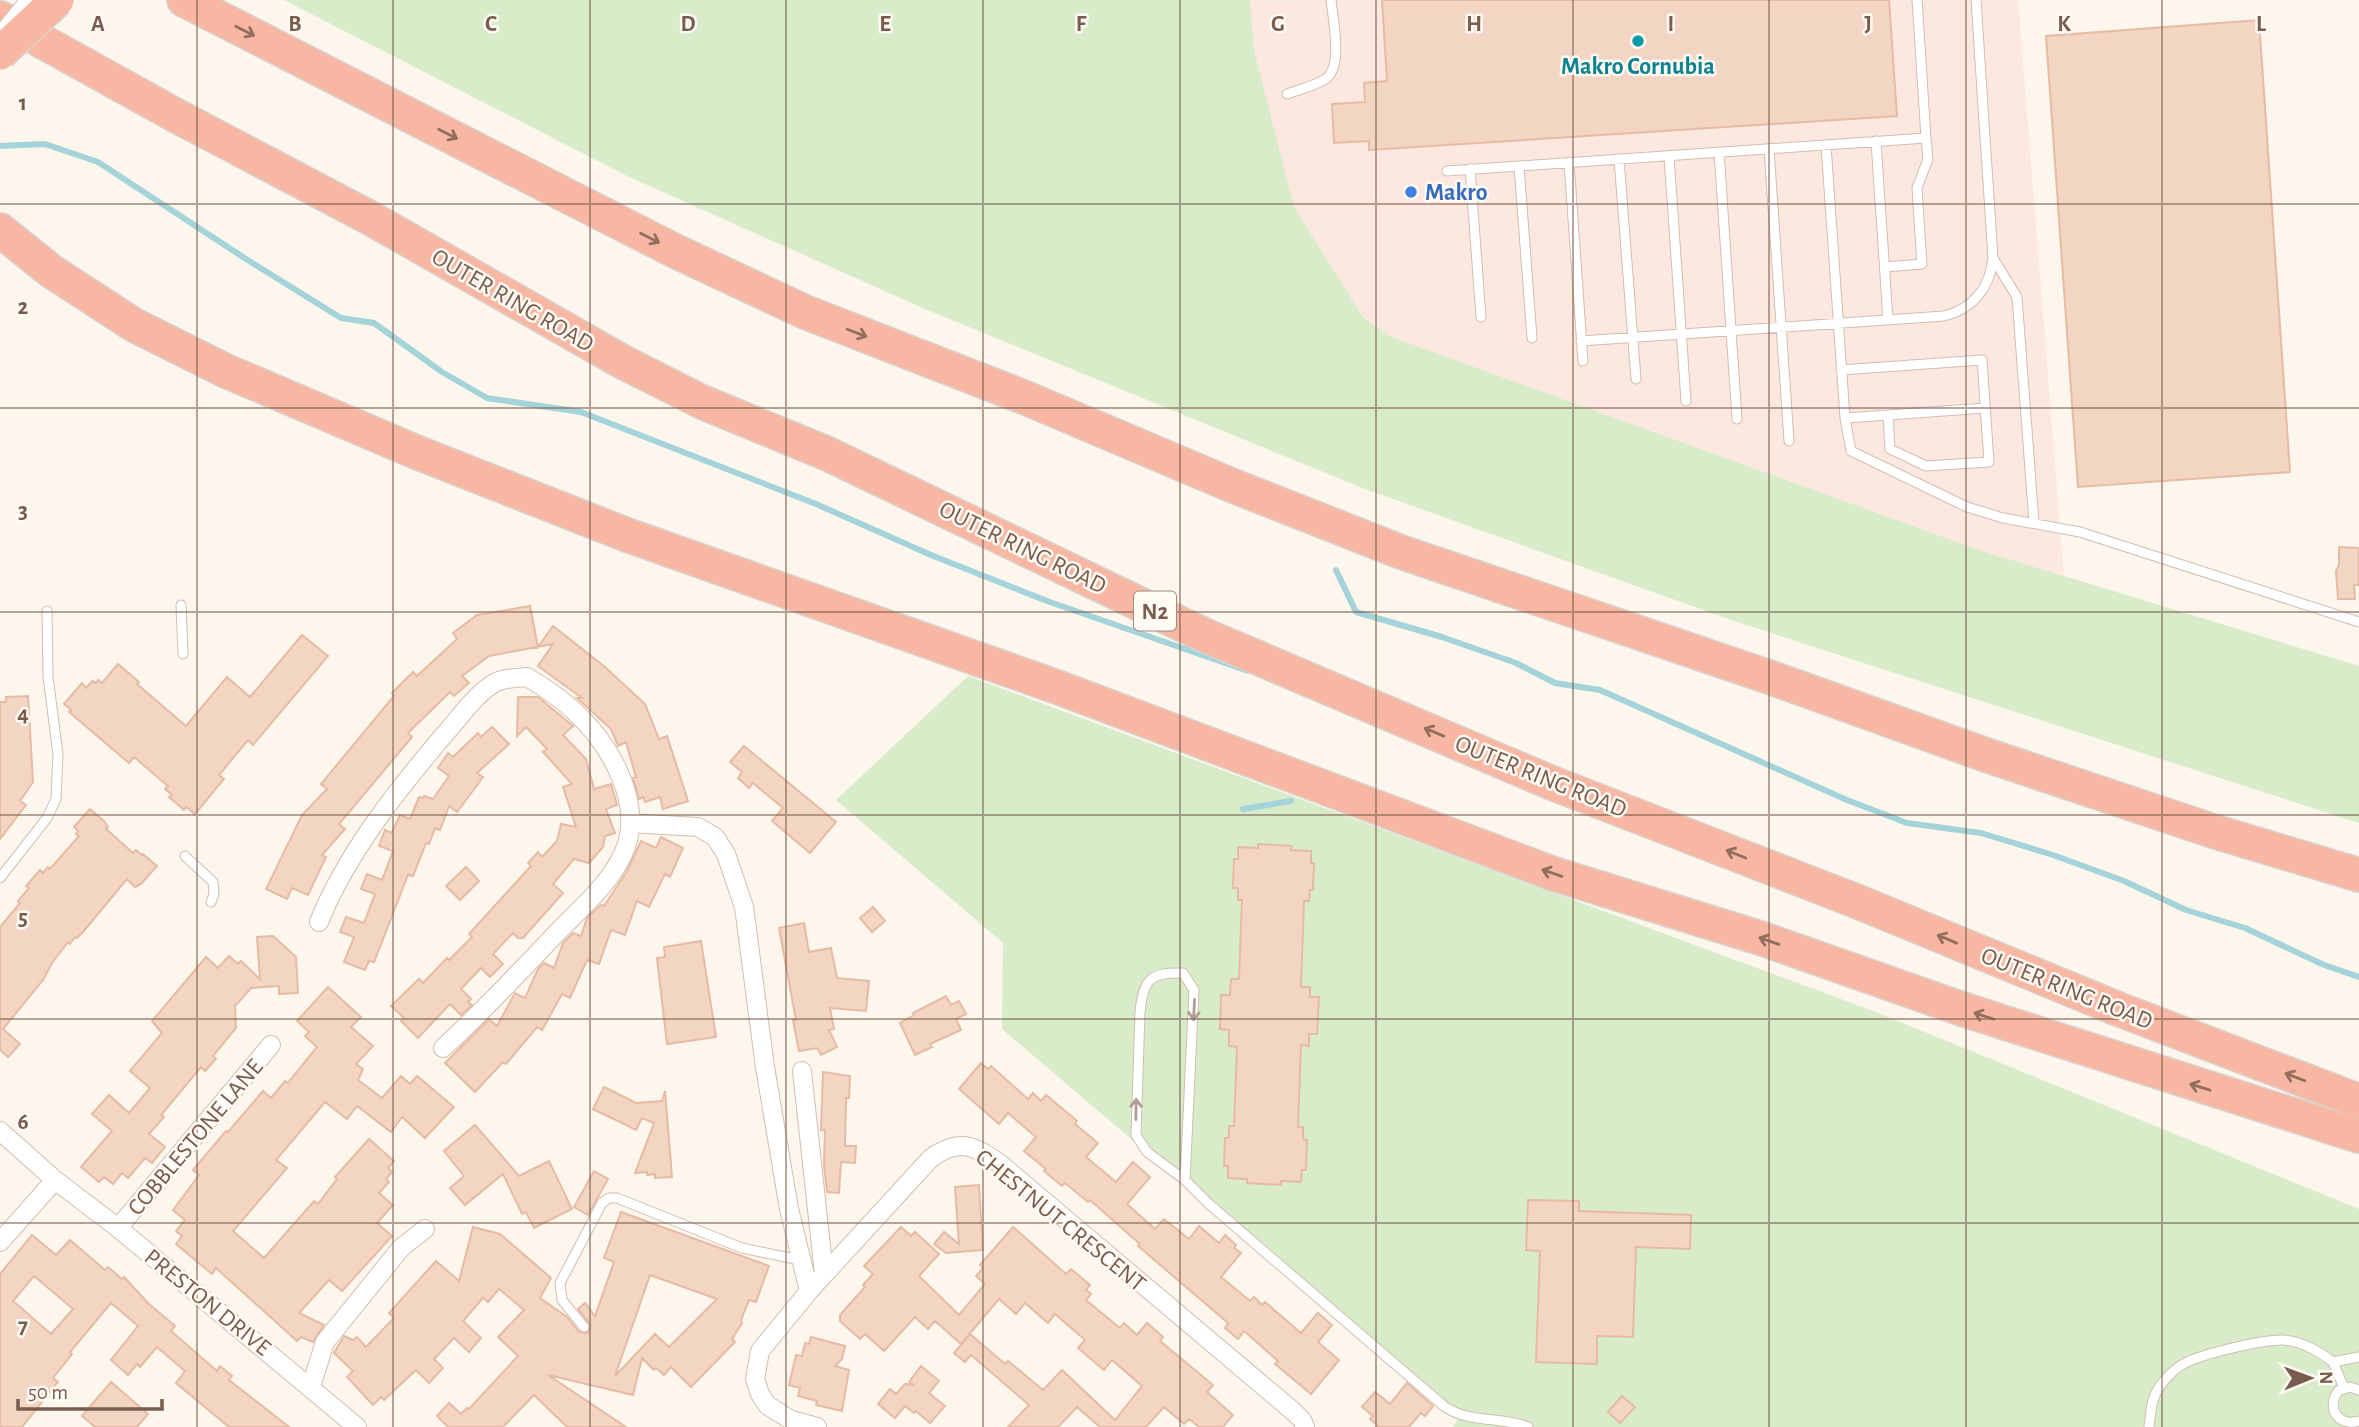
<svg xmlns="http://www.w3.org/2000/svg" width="2359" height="1427" font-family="'Alegreya Sans',sans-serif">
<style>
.commercial{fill:#fde8e0}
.green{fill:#d8ecc9}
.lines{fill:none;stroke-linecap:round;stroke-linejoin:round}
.stream{stroke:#a5d3da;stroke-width:6}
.building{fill:#f3d5c3;stroke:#e6bba3;stroke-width:2;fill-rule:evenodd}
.lane-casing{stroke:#d1beb0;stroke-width:11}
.street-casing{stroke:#d1beb0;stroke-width:20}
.highway-casing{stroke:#dad1cd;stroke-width:36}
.lane{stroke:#fff;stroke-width:9}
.street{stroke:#fff;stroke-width:18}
.highway{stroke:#f7b7a3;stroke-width:33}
.street-bridge-casing{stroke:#d1beb0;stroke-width:20;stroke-linecap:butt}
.highway-bridge-casing{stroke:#dad1cd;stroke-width:36;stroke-linecap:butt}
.street-bridge{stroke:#fff;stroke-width:18}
.highway-bridge{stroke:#f7b7a3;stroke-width:33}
.oneway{stroke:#936e5e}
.oneway2{stroke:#af9d94}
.grid{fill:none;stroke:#7a5c4d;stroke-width:2;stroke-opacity:0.55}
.culture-dot{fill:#0f9aa8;stroke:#fffaf3;stroke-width:2.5}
.shop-dot{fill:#3f7fe0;stroke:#fffaf3;stroke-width:2.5}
.labels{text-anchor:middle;stroke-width:5;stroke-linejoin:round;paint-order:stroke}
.shield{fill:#fffaf3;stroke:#a28b7f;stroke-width:2}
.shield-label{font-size:23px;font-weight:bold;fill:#7a5c4d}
.culture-label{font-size:24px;font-weight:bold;fill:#0d838f;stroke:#fffaf3}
.shop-label{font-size:24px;font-weight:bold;fill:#366cbe;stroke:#fffaf3;text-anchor:start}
.street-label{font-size:24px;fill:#7a5c4d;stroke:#fffaf3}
.grid-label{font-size:23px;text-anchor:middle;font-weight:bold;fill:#7a5c4d;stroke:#fffaf3;stroke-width:5;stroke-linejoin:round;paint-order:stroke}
</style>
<rect width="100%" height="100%" fill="#fdf6ec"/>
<path class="commercial" d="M1250,0H2018L2064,576L1982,551L1388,336L1363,317L1294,207L1254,50Z"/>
<path class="green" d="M284,0H1250L1254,50L1294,207L1363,317L1389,336L1982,551L2359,666V823L1734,621L1365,489L925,309L627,176Z
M968,676L1873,1011L2359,1209V1427H1453L1459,1418L1002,1029L1003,943L836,800Z"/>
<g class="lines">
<path class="stream" d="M0,146L45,144L98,162L246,259L341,318L374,323L442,372L487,398L581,412L816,504L931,555L1047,601L1248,671
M1336,570L1356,612L1442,637L1516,663L1555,683L1600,690L1847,800L1907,823L1981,833L2053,855L2124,881L2186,910L2245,928L2324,965L2359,977
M1243,809L1291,801"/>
</g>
<path class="building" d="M1382,0H1889L1897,116L1369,150V141L1334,143L1332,104L1365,102L1364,83L1387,81Z
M2259,20L2290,472L2078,487L2046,36Z
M2339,547L2359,548V585H2354L2355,599H2338L2336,571L2339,565Z
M530,606L538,647L553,626L605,667L645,704L659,739L667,736L688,801L663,809L660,797L645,802L643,797L639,799L633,778L636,777L626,742L618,746L611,729L577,698H582L538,666L553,644L489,656L462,676L469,683L454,696L450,692L408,733L412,737L339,824L345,829L322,855L326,857L308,895L292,888L287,899L266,889L302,815L327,789L321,784L394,696L392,693L413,672L417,676L457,639L453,633L477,615Z
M302,635L328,656L253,745L248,740L219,775L224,779L195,814L186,807L184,810L169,797L172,795L165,789L168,786L134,757L129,763L69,712L71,710L64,704L82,683L86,688L92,681L96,683L98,680L102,683L118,664L139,682L137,684L186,726L227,677L250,697Z
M28,696L33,782L20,801L26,805L0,839V702H6V697Z
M518,697H538L573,726L563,735L586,759L594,789L611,784L617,805L606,809L615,833L605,836L603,847L589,863L574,859L553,884L563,893L523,938H518L513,933L493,954L503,964L490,977L481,968L461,989L471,999L468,1002L472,1005L461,1015L450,1004L418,1038L401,1021L404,1018L391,1006L419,979L423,983L447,958L449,960L472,937L469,934L531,866L528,863L538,852L542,857L557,841L561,824L576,827L563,787L572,784L543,752L547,749L526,727L517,736Z
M492,727L509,744L477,773L483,777L457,812L449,806L440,830L435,828L429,844L426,843L413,876L408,875L374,962L369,961L365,970L344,962L354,937L340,932L346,917L364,923L375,894L361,889L367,874L382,880L393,851L379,846L385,830L392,833L400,815L410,819L419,797L423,798L424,796L433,799L449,776L438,768L448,753L453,757L478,733L481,737Z
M744,746L836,822L810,853L772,821L783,808L753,783L749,788L738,778L742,772L730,762Z
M90,809L104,821L108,827L106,829L133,853L136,850L142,855L143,854L157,866L141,884L135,887L127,879L83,932L77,938L75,937L70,944L68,942L52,963L43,980L3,1029L20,1044L8,1057L0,1050V927L20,903L18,901L29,888L26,886L40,870L43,873L48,867L50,869L79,836L76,834L78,831L74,827Z
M661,837L683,848L670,877L665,874L649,907L637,901L625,935L611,930L599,964L587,960L570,998L562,994L542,1030L537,1027L506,1064L503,1062L475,1092L445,1063L489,1019L497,1026L515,993L525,998L538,969L544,963L554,968L563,943L573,933L581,936L587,918L601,905L604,906L627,871L641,841L656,848Z
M1258,844L1292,846L1291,850L1311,851V863H1314L1313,890H1310L1309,901H1304L1301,987H1310V997H1319L1317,1034H1309V1046L1301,1045L1298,1127H1303V1139L1307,1140L1306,1170H1302L1301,1182L1281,1181V1185L1247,1183V1179L1228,1178V1166H1224L1225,1138H1229V1126H1234L1237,1047L1229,1046V1030L1220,1029L1221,995H1230L1231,979H1239L1242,900H1238V888H1233L1234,859H1238V847L1258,848Z
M466,867L479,881L460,900L446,886Z
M873,907L885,921L872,932L860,918Z
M804,923L809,952L831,948L837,978L869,981L866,1011L830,1008L834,1029L829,1030L837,1047L821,1055L817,1048L799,1051L793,1020H796L779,928Z
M273,936L296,957L298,993L279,994V986L251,988L235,1006L236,1028L213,1056L216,1059L205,1071L201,1067L161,1115L164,1117L149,1134L165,1147L152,1163L145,1158L128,1178L122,1173L113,1184L104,1177L99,1182L81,1167L112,1131L92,1114L109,1095L129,1113L150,1088L130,1071L162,1033L152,1021L206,957L218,968L229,956L238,964L241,961L260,979L257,937Z
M701,941L716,1037L667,1044L657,958L665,957L664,947Z
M328,987L361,1017L351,1027L373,1046L356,1064L363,1069L358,1080L382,1098L401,1076L410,1084L417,1076L454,1107L425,1138L402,1117L391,1132L357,1106L347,1119L325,1102L276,1160L287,1168L233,1231L264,1258L314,1201L318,1204L337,1179L335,1177L369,1139L394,1161L388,1168L392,1172L386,1179L389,1182L379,1193L393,1205L377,1223L392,1236L342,1291L329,1280L299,1313L324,1325L313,1342L301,1337L297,1341L216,1268L212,1274L176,1244L182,1236L176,1231L185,1220L173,1210L199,1175L193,1170L226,1131L228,1132L263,1091L271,1098L285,1081L288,1083L317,1047L305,1036L309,1032L297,1021Z
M946,996L951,1005L959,1001L966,1014L956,1019L961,1030L930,1044L932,1047L915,1055L900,1023L914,1015L913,1013Z
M981,1063L988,1069L991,1066L1028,1099L1033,1093L1041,1101L1046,1095L1077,1121L1075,1124L1098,1143L1086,1157L1116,1182L1133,1162L1150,1177L1127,1204L1155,1229L1164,1219L1189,1239L1199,1226L1219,1243L1225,1235L1236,1245L1234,1248L1241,1253L1221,1277L1250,1301L1254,1297L1262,1305L1265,1302L1301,1333L1318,1313L1332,1325L1318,1342L1339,1360L1311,1394L1275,1364L1278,1361L1244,1331L1238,1339L1225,1328L1228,1323L1138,1246L1140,1244L1090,1200L1088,1202L1065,1183L1062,1186L1044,1171L1046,1169L1024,1151L1036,1137L1008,1113L999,1124L959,1089Z
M823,1072L850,1076L849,1098H846L845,1146H856L855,1163L841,1162L839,1193L827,1192L824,1165L825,1130H821Z
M604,1087L636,1103L662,1101L665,1091L672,1177L655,1178V1174L647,1175V1172L635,1173L654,1123L642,1118L636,1130L593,1109Z
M475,1125L519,1176L549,1161L572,1209L534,1228L526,1212L522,1214L503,1174L465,1205L450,1188L464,1176L444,1151Z
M594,1171L608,1179L588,1215L574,1207Z
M979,1185L983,1250L946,1253L934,1244L944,1232L959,1244L955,1187Z
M1528,1200L1579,1201V1211L1691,1215L1690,1249L1636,1247L1633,1337L1597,1336V1364L1536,1362L1540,1251L1526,1250Z
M621,1212L769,1266L756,1302L749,1300L741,1320L742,1323L732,1339L735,1342L691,1387L671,1367L664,1375L656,1368L654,1370L642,1358L633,1395L548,1375L626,1427H567L534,1395L503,1427H448L437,1416L449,1403L461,1414L467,1408L469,1409L518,1356L498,1337L524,1310L499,1289L488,1302L483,1298L463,1321L481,1338L469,1352L454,1338L434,1359L443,1368L429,1383L416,1370L384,1400L381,1397L373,1405L347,1377L353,1371L334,1353L344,1336L353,1340L357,1337L366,1347L394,1318L389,1313L436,1261L459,1281L473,1227L500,1234L551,1278L540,1298L567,1317L579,1332L588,1333L591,1325L578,1309L585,1303L595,1316L614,1262L604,1258ZM650,1275L717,1299L669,1347L655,1334L615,1376Z
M901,1227L911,1236L915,1232L939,1254L919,1276L959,1315L985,1284L976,1276L983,1268L980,1265L1013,1227L1066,1274L1071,1269L1090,1285L1086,1290L1091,1294L1086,1300L1120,1328L1124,1323L1137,1335L1147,1323L1163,1337L1160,1341L1213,1385L1207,1392L1233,1415L1223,1427H1199L1189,1419L1184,1424L1164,1407L1146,1427H1100L1077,1407L1058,1427H1008L1029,1405L971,1355L965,1362L954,1353L970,1334L1005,1364L1008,1361L1043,1390L1062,1370L1115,1420L1142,1386L1112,1360L1104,1370L1078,1348L1085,1340L1055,1314L1048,1323L1025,1303L1016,1314L999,1299L961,1344L935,1321L928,1329L915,1317L884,1351L865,1334L860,1339L840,1321V1315L865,1287L863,1285L873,1274L864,1266Z
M32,1235L56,1255L70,1240L105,1270L108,1267L122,1279L124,1277L149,1304L175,1326L171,1331L217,1371L220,1366L232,1376L229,1380L289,1427H229L176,1383L185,1371L157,1347L140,1367L137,1364L128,1375L111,1360L138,1326L111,1303L70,1352L72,1354L53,1378L58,1382L22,1427H0V1274ZM34,1276L73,1309L51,1334L13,1301Z
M811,1337L845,1346L842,1359L835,1366L849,1370L842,1411L816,1405L817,1401L798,1396L800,1388L789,1385L796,1355L802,1356L805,1343L809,1344Z
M921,1366L939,1381L929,1393L945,1406L930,1423L916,1411L914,1413L905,1406L895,1418L878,1404L890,1389L896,1394L905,1384L913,1385L909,1382Z
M111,1382L148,1414L137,1427H95L82,1416Z
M1407,1383L1433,1406L1425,1416L1421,1413L1409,1427H1379L1370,1419L1373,1416L1362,1407L1375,1392L1390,1404Z
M1622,1396L1635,1407L1620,1423L1608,1412Z"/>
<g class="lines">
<g class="lane-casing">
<path id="lane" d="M1287,94C1299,90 1313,86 1324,80C1344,69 1333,20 1331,0
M1876,141L1888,320
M1826,145L1845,418L1851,451L1967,507L2003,518L2080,532L2359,622
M1769,149L1789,441
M1719,152L1737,419
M1669,156L1686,401
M1619,159L1636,379
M1569,162L1583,361
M1519,166L1532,338
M1470,169L1481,317
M1447,171L1926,138L1917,0
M1993,258L2017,297L2034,523
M1885,267L1922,264L1917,188L1928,159L1926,138
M1581,341L1944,316C1973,309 1990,288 1993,258L1976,0
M1841,370L1982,360L1989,462L1926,466L1890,449L1888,415L1845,418
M1888,415L1985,408
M181,605L183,654
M185,856L213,882L214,894L211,902
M0,878L47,818L56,799L58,754L48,677L47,611
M1185,1180L1194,990L1183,973C1151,972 1143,979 1140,1012L1136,1135L1147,1152L1185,1180L1209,1204L1445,1407C1472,1424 1500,1416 1528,1427
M584,1327L562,1300L560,1283L602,1203L609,1198H617L742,1248L800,1260
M2333,1362L2344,1388
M2359,1390L2350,1387L2338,1391C2326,1408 2338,1427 2359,1421
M2149,1427C2151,1412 2151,1398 2160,1386C2167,1376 2178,1366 2189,1361C2208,1353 2264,1339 2284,1340C2304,1342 2318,1351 2333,1362L2359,1357"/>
</g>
<g class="street-casing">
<path id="street" d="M630,823L698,827L715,837L726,854L744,907L765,1067L789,1209L809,1291
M319,922C347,852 401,785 450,728C463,713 478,692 496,682C504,678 518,678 527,677C544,687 560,698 574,711C610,744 646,805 623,854C608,887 576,912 551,939C516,976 481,1013 443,1048
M802,1071L824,1274
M0,1131L55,1180L118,1228L357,1427
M118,1228L271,1045
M0,1242L55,1180
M311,1387L325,1342L401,1248L425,1229
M817,1427L791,1420L767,1405L760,1394L755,1379L760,1351L809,1291L931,1158C959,1138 973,1145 999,1163L1294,1412L1302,1420L1305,1427"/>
</g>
<g class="highway-casing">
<path id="highway" d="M184,0L673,250L805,312L1026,398L1231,485L1401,552L1769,677L1986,755L2216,832L2359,875
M0,18L175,115L372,219L621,361L702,402L828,454L1204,635L1552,783L1861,903L2118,1009L2359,1101
M0,230L51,271L134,325L226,371L416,452L627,535L1057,687L1554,874L1760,938L1962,1009L2359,1136"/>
</g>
<use href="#lane" class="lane"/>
<use href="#street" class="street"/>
<use href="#highway" class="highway"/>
<g class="street-bridge-casing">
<path id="street-bridge" d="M8,27L30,0"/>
</g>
<g class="highway-bridge-casing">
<path id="highway-bridge" d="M0,53L57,0"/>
</g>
<use href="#street-bridge" class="street-bridge"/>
<use href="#highway-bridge" class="highway-bridge"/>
</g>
<defs><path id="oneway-shaft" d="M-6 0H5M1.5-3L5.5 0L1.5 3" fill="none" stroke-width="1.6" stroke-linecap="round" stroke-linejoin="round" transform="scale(1.75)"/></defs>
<g class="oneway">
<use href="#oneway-shaft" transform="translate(245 31) rotate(27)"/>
<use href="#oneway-shaft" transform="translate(448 134) rotate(27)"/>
<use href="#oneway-shaft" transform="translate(650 238) rotate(27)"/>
<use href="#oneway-shaft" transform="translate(857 333) rotate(21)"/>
<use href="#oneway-shaft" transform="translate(1434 732) rotate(-157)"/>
<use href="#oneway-shaft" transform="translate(1736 854) rotate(-158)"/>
<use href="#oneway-shaft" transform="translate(1552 873) rotate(-161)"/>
<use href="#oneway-shaft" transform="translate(1947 939) rotate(-157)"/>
<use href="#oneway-shaft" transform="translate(1769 941) rotate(-161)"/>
<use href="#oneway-shaft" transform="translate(1984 1016) rotate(-162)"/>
<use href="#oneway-shaft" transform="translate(2295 1077) rotate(-159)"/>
<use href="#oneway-shaft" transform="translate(2200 1087) rotate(-163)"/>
</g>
<g class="oneway2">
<use href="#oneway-shaft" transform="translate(1194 1010) rotate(93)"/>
<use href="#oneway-shaft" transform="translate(1136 1109) rotate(-89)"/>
</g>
<path class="grid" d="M197,0V1427M393,0V1427M590,0V1427M786,0V1427M983,0V1427M1180,0V1427M1376,0V1427M1573,0V1427M1769,0V1427M1966,0V1427M2162,0V1427M0,204H2359M0,408H2359M0,612H2359M0,815H2359M0,1019H2359M0,1223H2359"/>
<circle class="culture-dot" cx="1638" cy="41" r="7"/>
<circle class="shop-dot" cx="1411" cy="192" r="7"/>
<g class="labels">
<rect class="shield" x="1134" y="591.5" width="42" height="39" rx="5"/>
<g class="shield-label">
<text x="1155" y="619">N2</text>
</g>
<g class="culture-label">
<text x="1638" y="74">Makro Cornubia</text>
</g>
<g class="shop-label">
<text x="1425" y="200">Makro</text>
</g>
<g class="street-label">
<text transform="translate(513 300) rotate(30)" y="8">OUTER RING ROAD</text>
<text transform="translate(1023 547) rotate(26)" y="8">OUTER RING ROAD</text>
<text transform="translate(1541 776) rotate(22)" y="8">OUTER RING ROAD</text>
<text transform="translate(2067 988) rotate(22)" y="8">OUTER RING ROAD</text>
<text transform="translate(195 1137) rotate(-50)" y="8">COBBLESTONE LANE</text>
<text transform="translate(1061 1220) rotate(39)" y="8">CHESTNUT CRESCENT</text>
<text transform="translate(208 1302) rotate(39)" y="8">PRESTON DRIVE</text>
</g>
</g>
<g class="grid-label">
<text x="98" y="31">A</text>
<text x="295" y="31">B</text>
<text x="491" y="31">C</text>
<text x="688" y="31">D</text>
<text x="885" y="31">E</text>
<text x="1081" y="31">F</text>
<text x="1278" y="31">G</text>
<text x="1474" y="31">H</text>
<text x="1671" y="31">I</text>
<text x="1868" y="31">J</text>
<text x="2064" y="31">K</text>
<text x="2261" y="31">L</text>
<text x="23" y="110">1</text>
<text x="23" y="314">2</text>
<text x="23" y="518">3</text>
<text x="23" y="721">4</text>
<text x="23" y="925">5</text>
<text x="23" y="1129">6</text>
<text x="23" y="1333">7</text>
</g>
<g transform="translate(2310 1378) rotate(89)" stroke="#fffaf3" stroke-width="5" paint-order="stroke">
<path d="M0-5L12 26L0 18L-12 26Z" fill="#7a5c4d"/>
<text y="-10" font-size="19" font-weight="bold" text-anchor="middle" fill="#7a5c4d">N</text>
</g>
<path d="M18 1399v10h144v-10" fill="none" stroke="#7a5c4d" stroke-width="3.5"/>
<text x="28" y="1399" font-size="21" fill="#7a5c4d" stroke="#fffaf3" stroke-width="5" paint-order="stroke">50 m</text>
</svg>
